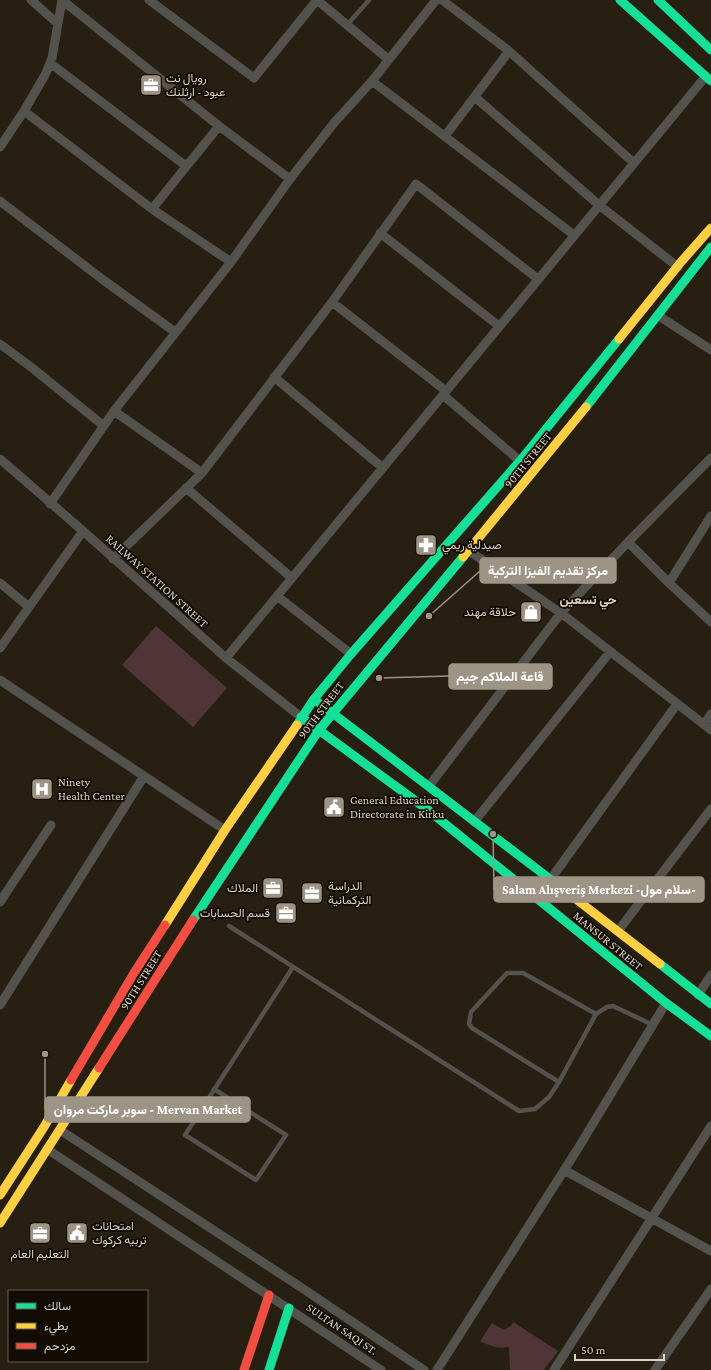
<svg xmlns="http://www.w3.org/2000/svg" width="711" height="1370" font-family="'Crimson Pro',Vazirmatn,serif">
<style>
.green{fill:#503538}
.lines{fill:none;stroke-linecap:round;stroke-linejoin:round}
.lane{stroke:#53524d;stroke-width:4.5}
.street{stroke:#53524d;stroke-width:9}
.fast{stroke:#16e098;stroke-width:9}
.slow{stroke:#ffcf43;stroke-width:9}
.jam{stroke:#f24e42;stroke-width:9}
.labels{text-anchor:middle;stroke-width:3.5;stroke-linejoin:round;paint-order:stroke}
.poi-label{font-size:12px;fill:#ddd3c5;stroke:#130c04;text-anchor:start}
.street-label{font-size:12px;fill:#ddd3c5;stroke:#130c04}
.neighbourhood-label{font-size:13px;font-weight:bold;fill:#ddd3c5;stroke:#130c04}
.leader{fill:none;stroke:#9d9486;stroke-width:1.5}
.callout-dot{fill:#9d9486;stroke:#130c04;stroke-width:1.5}
.callout{fill:#9d9486;stroke:#9d9486;stroke-width:1.5}
.callout-label{font-size:13px;text-anchor:middle;font-weight:bold;fill:#fff}
</style>
<rect width="100%" height="100%" fill="#271f12"/>
<path class="green" d="M156,626L227,688L193,727L122,665Z
M513,1322L558,1351L544,1370H510L509,1347C497,1349 490,1346 480,1341L492,1323L504,1330L511,1326Z"/>
<g class="lines">
<path class="lane" d="M347,25L369,0
M229,926L519,1111L535,1109L549,1097L559,1082L596,1014L607,1007L613,1006L653,1025
M559,1082L472,1028L469,1024L471,1012L507,973H523L596,1014
M214,1089L286,1135L256,1180L185,1135L293,967"/>
<path class="street" d="M31,0L57,23
M62,0L219,126L290,179
M149,0L254,78L317,0
M317,0L388,59
M442,0L509,51L634,163
M50,63L186,166
M372,81L574,235
M475,97L599,205L678,267
M24,111L152,209L231,262
M445,136L509,51
M0,147L24,111L45,75L52,58L62,0
M0,201L102,279L175,332
M152,209L219,126
M380,233L499,326
M332,302L446,391
M659,316L711,350
M0,344L31,367L104,426
M274,377L383,468
M443,395L520,461
M114,411L202,473
M0,459L83,531L226,658L301,717
M186,488L292,578
M50,504L114,411L231,262L290,179L334,123L372,81L436,0
M628,542L669,583L711,622
M469,551L561,613L711,730
M113,559L202,473L332,302L416,184L538,279
M0,583L29,607
M669,583L711,516
M277,596L351,654
M0,648L83,531
M226,658L706,76
M0,680L225,830
M704,725L711,714
M429,786L561,613L628,542L711,458
M474,822L610,652
M550,880L677,704
M0,902L51,825
M618,931L711,809
M698,995L711,975
M0,1005L144,776
M60,1130L299,1286L424,1370
M47,1149L381,1370
M564,1170L711,1251
M437,1370L577,1150L666,1003
M554,1370L711,1126
M655,1370L711,1289"/>
<path class="fast" d="M620,0L711,81
M658,0L711,50
M586,407L711,247
M314,699L563,889
M301,717L428,810L666,1003L711,1036
M297,725L314,699L351,654L520,461L619,339
M193,920L319,730L463,557
M660,964L711,1004
M269,1370L289,1308"/>
<path class="slow" d="M619,339L681,262L711,228
M463,557L586,407
M563,889L660,964
M165,925L225,830L297,725
M0,1195L44,1127L71,1080
M0,1223L99,1068"/>
<path class="jam" d="M99,1068L193,920
M71,1080L134,973L165,925
M244,1370L269,1295"/>
</g>
<defs>
<g id="office-square" transform="scale(1.15)"><rect x="-9" y="-9" width="18" height="18" rx="4" fill="#9d9486" stroke="#130c04"/><path d="M-6-3h4V-5.5h4V-3h4V5H-6ZM-1-4.5V-3h2v-1.5ZM-6 0V1H6V0Z" fill="#fff"/></g>
<g id="pharmacy-square" transform="scale(1.15)"><rect x="-9" y="-9" width="18" height="18" rx="4" fill="#9d9486" stroke="#130c04"/><path d="M-2-6h4v4h4v4h-4v4h-4v-4h-4v-4h4Z" fill="#fff"/></g>
<g id="shop-square" transform="scale(1.15)"><rect x="-9" y="-9" width="18" height="18" rx="4" fill="#9d9486" stroke="#130c04"/><path d="M-5-2.5h2.3a2.7 3.5 0 0 1 5.4 0H5L5.5 6h-11ZM-1.5-2.5h3a1.5 2.3 0 0 0-3 0Z" fill="#fff"/></g>
<g id="hospital-square" transform="scale(1.15)"><rect x="-9" y="-9" width="18" height="18" rx="4" fill="#9d9486" stroke="#130c04"/><path d="M-5-5h3v3.5h4V-5h3V5h-3V1.5h-4V5h-3Z" fill="#fff"/></g>
<g id="civic-square" transform="scale(1.15)"><rect x="-9" y="-9" width="18" height="18" rx="4" fill="#9d9486" stroke="#130c04"/><path d="M-.6-6.5H3V-4.5H.6V-3L4-1V1h2V6H-6V1h2V-1L-.6-3ZM-1.2 2.5V6h2.4V2.5Z" fill="#fff"/></g>
</defs>
<g fill-rule="evenodd">
<use href="#office-square" x="151" y="85"/>
<use href="#pharmacy-square" x="426" y="545"/>
<use href="#shop-square" x="531" y="612"/>
<use href="#hospital-square" x="42" y="789"/>
<use href="#civic-square" x="334" y="807"/>
<use href="#office-square" x="273" y="888"/>
<use href="#office-square" x="312" y="893"/>
<use href="#office-square" x="286" y="913"/>
<use href="#office-square" x="40" y="1233"/>
<use href="#civic-square" x="77" y="1233"/>
</g>
<g class="labels">
<g class="poi-label">
<text x="166" y="82">رويال نت<tspan x="166" dy="14">عبود - ارثلنك</tspan></text>
<text x="442" y="549">صيدلية ريمي</text>
<text x="516" y="616" text-anchor="end">حلاقة مهند</text>
<text x="58" y="786">Ninety<tspan x="58" dy="14">Health Center</tspan></text>
<text x="350" y="804">General Education<tspan x="350" dy="14">Directorate in Kirku</tspan></text>
<text x="328" y="890">الدراسة<tspan x="328" dy="14">التركمانية</tspan></text>
<text x="258" y="892" text-anchor="end">الملاك</text>
<text x="270" y="917" text-anchor="end">قسم الحسابات</text>
<text x="92" y="1230">امتحانات<tspan x="92" dy="14">تربيه كركوك</tspan></text>
<text x="40" y="1258" text-anchor="middle">التعليم العام</text>
</g>
<g class="street-label">
<text transform="translate(528 460) rotate(-51)" y="4">90TH STREET</text>
<text transform="translate(157 581) rotate(42)" y="4">RAILWAY STATION STREET</text>
<text transform="translate(321 710) rotate(-53)" y="4">90TH STREET</text>
<text transform="translate(608 941) rotate(39)" y="4">MANSUR STREET</text>
<text transform="translate(141 980) rotate(-58)" y="4">90TH STREET</text>
<text transform="translate(342 1329) rotate(34)" y="4">SULTAN SAQI ST.</text>
</g>
<g class="neighbourhood-label">
<text x="588" y="604">حي تسعين</text>
</g>
</g>
<path class="leader" d="M429 616L480 571M379 678L449 676M493 834L494 889M45 1054L45 1110"/>
<g class="callout-dot">
<circle cx="429" cy="616" r="4"/>
<circle cx="379" cy="678" r="4"/>
<circle cx="493" cy="834" r="4"/>
<circle cx="45" cy="1054" r="4"/>
</g>
<g class="callout">
<rect x="480" y="558" width="136" height="25" rx="4"/>
<rect x="449" y="664" width="103" height="25" rx="4"/>
<rect x="494" y="877" width="210" height="25" rx="4"/>
<rect x="45" y="1097" width="205" height="25" rx="4"/>
</g>
<g class="callout-label">
<text x="548" y="575">مركز تقديم الفيزا التركية</text>
<text x="500" y="681">قاعة الملاكم جيم</text>
<text x="599" y="894">Salam Alışveriş Merkezi -سلام مول-</text>
<text x="148" y="1114">سوبر ماركت مروان - Mervan Market</text>
</g>
<rect x="8" y="1290" width="140" height="72" fill="#130c04" stroke="#645c51"/>
<rect x="16" y="1303" width="20" height="6" fill="#16e098" stroke="#645c51"/>
<text x="44" y="1310" font-size="12" fill="#ddd3c5">سالك</text>
<rect x="16" y="1323" width="20" height="6" fill="#ffcf43" stroke="#645c51"/>
<text x="44" y="1330" font-size="12" fill="#ddd3c5">بطيء</text>
<rect x="16" y="1343" width="20" height="6" fill="#f24e42" stroke="#645c51"/>
<text x="44" y="1350" font-size="12" fill="#ddd3c5">مزدحم</text>
<path d="M575 1354v6h89v-6" fill="none" stroke="#ddd3c5" stroke-width="2"/>
<text x="581" y="1354" font-size="12" fill="#ddd3c5" stroke="#130c04" stroke-width="3" paint-order="stroke">50 m</text>
</svg>
